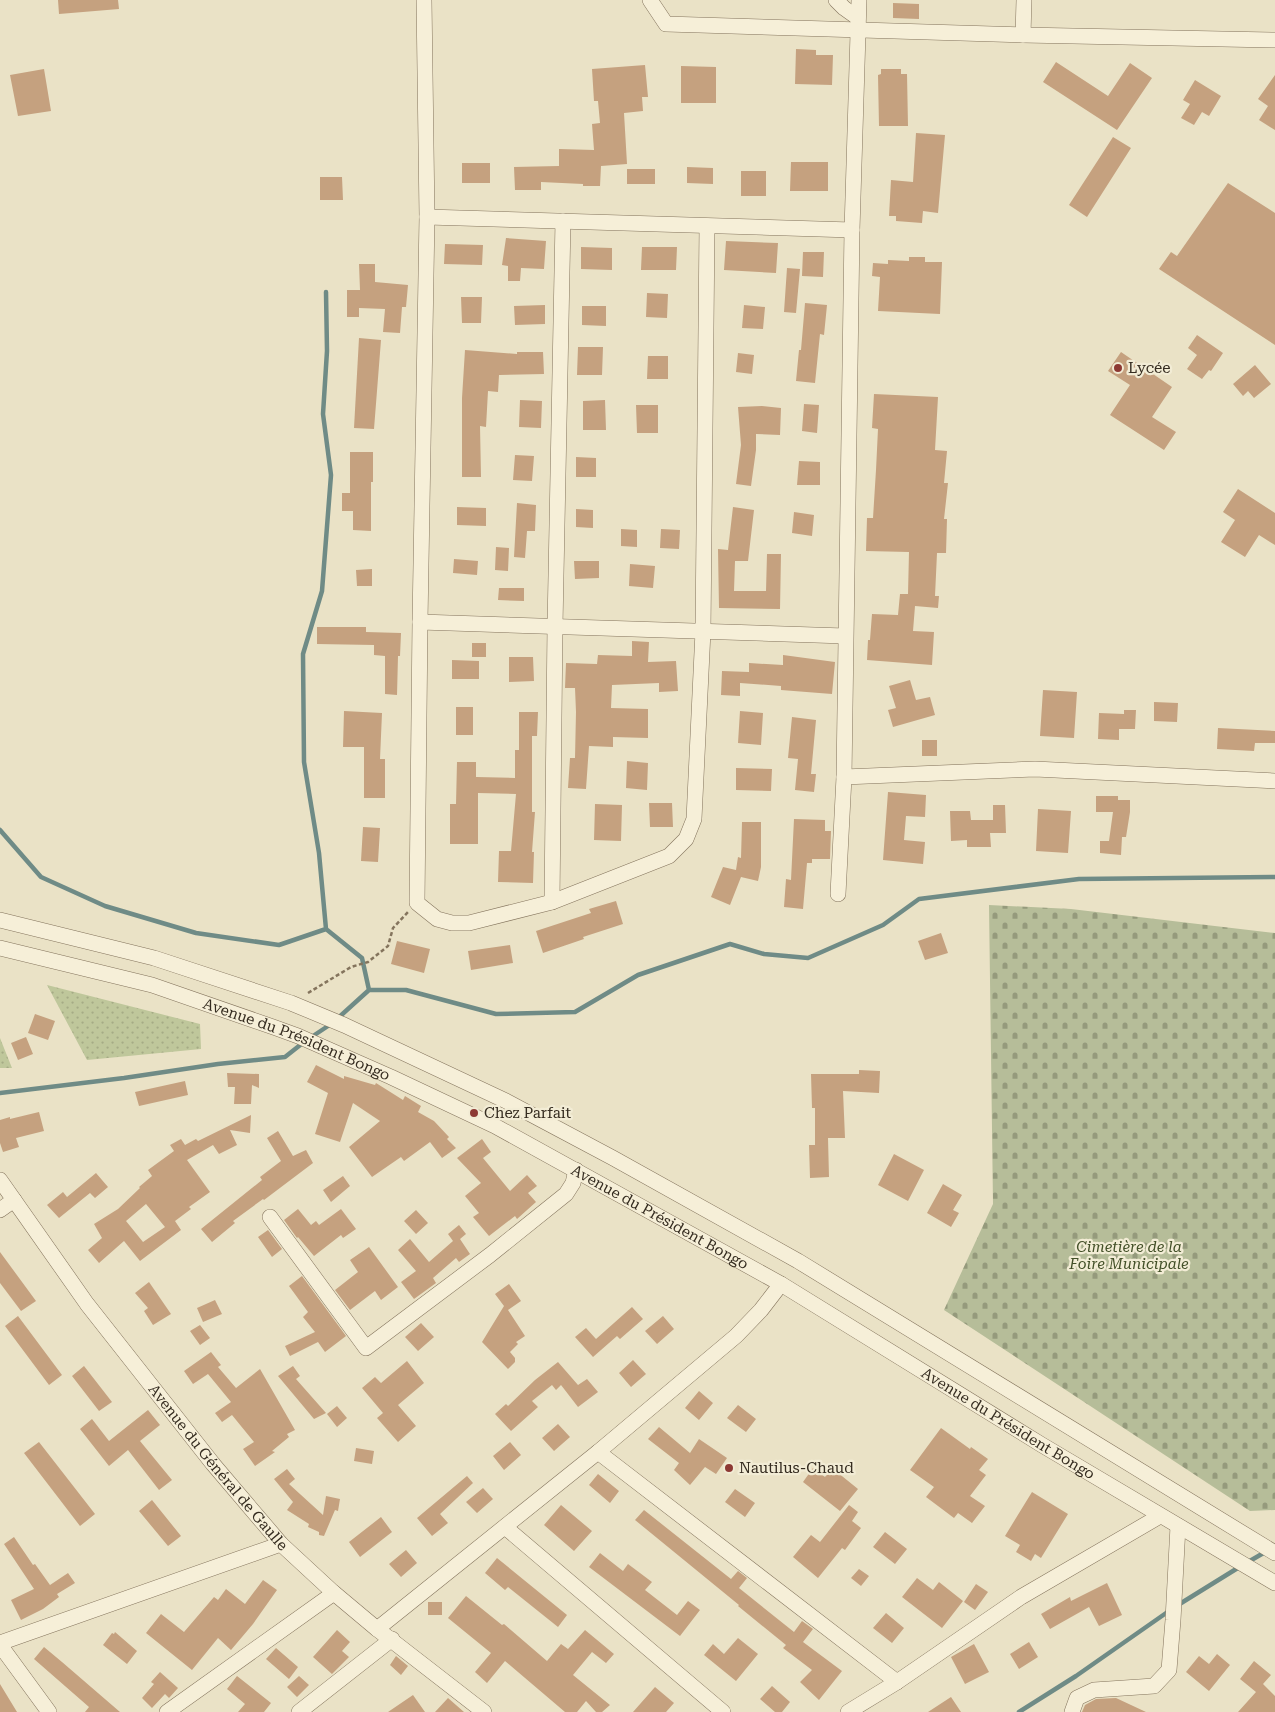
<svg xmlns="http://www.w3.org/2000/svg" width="1275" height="1712" font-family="'Roboto Serif',serif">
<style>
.grass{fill:url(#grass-dots)}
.cemetery{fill:url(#cemetery-stones)}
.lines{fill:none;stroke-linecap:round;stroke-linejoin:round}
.stream{stroke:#6f8b86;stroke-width:4.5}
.building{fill:#c5a17f;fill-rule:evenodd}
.minor-casing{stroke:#84745d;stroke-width:16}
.path{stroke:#84745d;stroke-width:2.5;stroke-dasharray:4 2.5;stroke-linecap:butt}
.minor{stroke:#f6efd8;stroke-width:15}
.poi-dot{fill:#8d3933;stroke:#f2ecd5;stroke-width:2}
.labels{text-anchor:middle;stroke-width:4.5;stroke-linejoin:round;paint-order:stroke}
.poi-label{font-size:15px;fill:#352c20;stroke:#f2ecd5;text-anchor:start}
.street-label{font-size:15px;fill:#352c20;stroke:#f2ecd5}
.park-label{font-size:15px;font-style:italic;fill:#435028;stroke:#f2ecd5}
</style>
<defs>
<pattern id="grass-dots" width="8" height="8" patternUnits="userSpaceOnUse" patternTransform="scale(1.25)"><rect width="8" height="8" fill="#bfc79b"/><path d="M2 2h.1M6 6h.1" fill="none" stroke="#a5ab85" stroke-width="1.8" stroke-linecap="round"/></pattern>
<pattern id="cemetery-stones" width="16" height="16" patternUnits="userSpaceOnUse" patternTransform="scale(1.25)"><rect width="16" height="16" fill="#b6bd99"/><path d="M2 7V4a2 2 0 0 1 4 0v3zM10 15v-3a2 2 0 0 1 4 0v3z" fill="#959a7c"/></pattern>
</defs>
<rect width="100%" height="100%" fill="#eae2c6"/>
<path class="grass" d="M47,985L200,1024L201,1049L87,1060Z
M0,1038L12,1068H0Z"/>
<path class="cemetery" d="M989,905L1071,909L1275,933V1510L1250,1511L944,1310L993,1204Z"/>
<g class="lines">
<path class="stream" d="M326,292L327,351L323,414L331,475L322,591L303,654L304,762L319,853L326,929L362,958L369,990
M0,830L41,877L105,906L196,933L279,945L326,929
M337,1019L369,990H406L496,1014L575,1012L638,975L730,944L764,954L808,958L883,925L919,899L1079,879L1275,877
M310,1038L331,1024
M0,1093L124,1078L218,1064L285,1057L304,1042
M1248,1562L1267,1551
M1178,1605L1241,1566
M1019,1712L1076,1676L1169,1611"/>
</g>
<path class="building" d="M58,0H118L119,9L59,14Z
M893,3L919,4V19L893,18Z
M796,49L816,50V55H833L832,85L795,84Z
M1056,62L1108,96L1130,63L1152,78L1117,130L1043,82Z
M645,65L648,97H642L643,111L624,113L627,164L601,166L600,186H583V184L541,182V190H515L514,167L559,166V149L594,150L592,124L600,123L598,101H594L592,69Z
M681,66L716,67V103H681Z
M44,69L51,111L18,116L10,75Z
M881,69H901V74H907L908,126H879L878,75L881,74Z
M1275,75V130L1259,120L1268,106L1258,99Z
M1195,80L1221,96L1209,116L1202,112L1194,125L1181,118L1190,104L1183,100Z
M916,133L945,135L938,213L923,211L922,223L896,221V216H889L891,180L913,182Z
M1113,137L1131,148L1087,217L1069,205Z
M791,162H828V191H790Z
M462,163H490V183H462Z
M687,167L713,168V184L687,183Z
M627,169H655V184H627Z
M741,171H766V196H741Z
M320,177H342L343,200H320Z
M1228,183L1275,213V345L1159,269L1171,252L1177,256Z
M506,238L546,241L544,269L521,268L520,281H508V266L502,265Z
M726,241L778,243L776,273L724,270Z
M445,244L483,245L482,265L444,264Z
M581,247L612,248V270L581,269Z
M642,247H677L676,270H641Z
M803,252H824L823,277L802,276Z
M909,257H925V262H942L940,314L878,311L880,277L872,276L873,263L888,264V260L909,261Z
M359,264H375V282L408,285L406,307H402L400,333L383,332L385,309L359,308V317H347V290H360Z
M787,268L800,269L796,313L784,312Z
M647,293L668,294L667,318L646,317Z
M461,297H482L481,323H462Z
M805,303L827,305L824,335L820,334L815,383L796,381L799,350H801Z
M545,305V324L515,325L514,306Z
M744,305L765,307L763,329L742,328Z
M582,306H606V326L582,325Z
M1197,335L1223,353L1211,371L1209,370L1202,379L1187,369L1197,355L1188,348Z
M359,338L381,340L374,429L354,428Z
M578,347H603L602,375H577Z
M465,350L517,354V352H543L544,374L499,375L498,392L488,391L486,427L480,426L481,477H462V398Z
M1121,352L1172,387L1152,417L1176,432L1164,450L1110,415L1130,385L1108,371Z
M738,353L754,355L752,374L736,372Z
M648,356H668V379H647Z
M1255,365L1271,384L1254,398L1248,391L1243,396L1233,384Z
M874,394L938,397L935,450L947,451L944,483H948L944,519H947L946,553H937L935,596H939L938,608L915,606L913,631L934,632L932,665L867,660L868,640H870L872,614L898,615L900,594H908L909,552L866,551L867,518H873L876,470L878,429L872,428Z
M520,400L542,401L541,428L519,427Z
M605,400L606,430H583V401Z
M804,404L819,405L817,433L802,431Z
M636,405H658V433H637Z
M762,406L781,408L780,435L756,434V450L751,486L736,484L741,445L738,407Z
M350,452H373V482H371V531L353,530V511H342V493H350Z
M515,455L534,456L532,481L513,480Z
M576,457L596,458V477H576Z
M799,461L820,462V485H797Z
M1238,489L1275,513V545L1259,535L1245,557L1221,542L1235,520L1223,512Z
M517,503L536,505L535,531H527L525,558L514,557Z
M457,507L486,508V526L457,525Z
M733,507L754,510L748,561H735L734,591H766L767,554H781L780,609L719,608L718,549L728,550Z
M576,509L593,510V528L576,527Z
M794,512L814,515L812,536L792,533Z
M621,529L637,530V547L621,546Z
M661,529L680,530L679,549L660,548Z
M496,547L509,548L508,571L495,570Z
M454,559L478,561L477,575L453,573Z
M574,561H599V578L575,579Z
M630,564L655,566L653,588L629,586Z
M372,569V586H357L356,570Z
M499,588H524V601L498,600Z
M317,627H366V632L401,633L400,656H398L397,695L385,694V656L374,655V645L317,644Z
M632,641L649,642L648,662L676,661L678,691L659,692V683L612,685L611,708L648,709V738L613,737V747L589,746L586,789L568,788L570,758H575L576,712L575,688H565L566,663L597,664L598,655L632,656Z
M472,643H486V657H472Z
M783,655L835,662L832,694L781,690V686L740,683V696L721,695L722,671L749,672V663L783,665Z
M509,657H533L534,681L509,682Z
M452,660L479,661V679H452Z
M910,680L916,700L930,697L935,715L893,727L888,710L896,708L889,686Z
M1043,690L1077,692L1074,738L1040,736Z
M1154,702L1178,703L1177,722L1154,721Z
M456,707H473V735H456Z
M1124,710H1136L1135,729H1119V740L1098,739L1099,713L1124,714Z
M344,711L382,713L380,759H385V798H364V747H343Z
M740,711L763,713L761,745L738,743Z
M519,712H538L537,736H532V812H535L532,852H534L533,883L498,882L499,851H511L516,794L478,793V844H450V804H456L457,762H476V777L515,778V750H519Z
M792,717L816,720L811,774H816L814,792L795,790L798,759L788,758Z
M1218,728L1275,731V743H1255L1254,751L1217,749Z
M922,740H937V756H922Z
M627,761L648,763L647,790L626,788Z
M736,768L772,769L771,791L736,790Z
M888,792L926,795L925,817L906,816L904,840L925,842L923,864L883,860Z
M1096,796H1118V800H1130V812L1126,837H1122L1121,855L1100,853V841H1109L1113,812H1096Z
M649,803H672L673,827H650Z
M595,804L622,805L621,841L594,840Z
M993,805H1005L1006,833H990L991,847H967V840L951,841L950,811H970L971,820H993Z
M1038,809L1071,811L1068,853L1036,851Z
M794,819L825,820V831H831L830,859H812V863H807L803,909L784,907L786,879L791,880Z
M742,822H761V867L758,881L741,877L730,905L711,897L723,867L736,870L738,857L741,858Z
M363,827L380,828L378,862L361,861Z
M616,901L623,924L583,937L584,939L543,953L536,931L591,913L589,909Z
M941,933L948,953L925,960L918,941Z
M397,941L430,949L424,973L391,964Z
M510,945L513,963L471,970L468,951Z
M35,1014L55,1021L48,1040L28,1033Z
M26,1037L33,1054L18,1060L11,1043Z
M316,1065L344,1079V1076L375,1085L376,1083L403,1100L405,1096L421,1106L418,1112L434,1121L449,1137L447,1139L456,1148L442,1158L430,1142L404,1161L401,1157L372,1177L349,1147L380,1121L353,1103L340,1142L315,1134L328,1093L307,1082Z
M859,1070L880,1071L879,1093L843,1091L845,1138H828L829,1177L810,1178L809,1145H815V1108H812L811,1074H859Z
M227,1073L259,1074V1088L252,1085L251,1104H234L235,1087H228Z
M185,1081L188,1095L139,1106L135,1092Z
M39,1112L44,1131L16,1138L19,1147L3,1152L0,1143V1120L10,1117V1119Z
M251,1115L250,1133L230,1130L237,1145L219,1154L213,1145L187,1160L210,1192L189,1207L191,1209L175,1221L181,1230L140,1261L124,1241L99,1263L88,1250L102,1238L94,1224L118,1209L140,1188L139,1187L152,1176L148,1170L174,1151L170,1145L181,1139L185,1145L196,1139L198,1141ZM146,1204L165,1227L143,1242L126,1221Z
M278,1131L293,1156L306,1150L313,1163L264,1200L263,1199L233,1221L235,1223L212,1242L201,1229L262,1180L260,1177L281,1161L267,1138Z
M482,1139L491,1152L483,1158L510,1191L527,1175L537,1186L528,1193L536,1202L517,1219L515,1216L489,1236L473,1217L479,1213L465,1196L481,1183L457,1158Z
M894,1154L924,1170L908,1201L878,1185Z
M96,1173L108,1187L95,1198L90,1193L59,1218L47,1205L63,1192L67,1197Z
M343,1176L350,1186L331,1202L323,1190Z
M943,1184L962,1195L953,1210L959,1213L951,1227L927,1213Z
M298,1209L311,1225L316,1221L319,1225L341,1209L356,1229L343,1238L341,1235L314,1256L298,1237L297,1238L284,1220Z
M416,1210L428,1223L416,1234L404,1221Z
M459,1225L466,1234L460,1239L470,1254L459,1262L456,1258L433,1278L436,1283L414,1299L401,1282L416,1271L398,1250L410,1239L429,1262L453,1241L448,1234Z
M268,1230L282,1249L272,1257L258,1237Z
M369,1247L398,1287L381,1300L375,1291L350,1310L335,1290L358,1272L350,1260Z
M0,1252L36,1301L21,1311L0,1283Z
M302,1276L346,1336L325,1352L318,1342L290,1356L285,1346L315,1332L303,1317L308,1312L289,1286Z
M149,1282L171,1314L153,1325L144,1311L148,1308L135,1293Z
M509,1284L521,1301L508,1310L525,1336L516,1342L518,1344L510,1352L515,1358V1362L508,1369L482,1342L504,1306L495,1294Z
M215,1300L222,1314L203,1322L197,1308Z
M632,1307L643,1319L620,1339L617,1336L593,1357L575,1337L586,1328L596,1339Z
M18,1316L62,1375L49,1385L5,1326Z
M663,1316L674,1329L657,1344L645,1331Z
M421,1323L434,1337L418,1351L405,1337Z
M200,1325L210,1338L200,1345L190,1331Z
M211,1352L221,1365L218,1367L236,1388L260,1369L295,1430L287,1434L289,1437L272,1451L275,1452L255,1466L243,1449L254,1442L232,1415L222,1422L215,1413L231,1402L208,1374L193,1384L184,1371Z
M633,1360L646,1374L631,1387L619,1373Z
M407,1361L424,1383L398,1405L416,1426L398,1442L377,1418L383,1413L362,1388L375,1377L381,1383Z
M558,1362L578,1385L587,1379L598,1392L578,1407L561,1385L556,1390L552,1385L532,1401L538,1407L511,1431L495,1414L506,1404L508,1406L535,1380Z
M84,1366L112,1402L99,1411L72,1376Z
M293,1366L300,1376L296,1379L326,1413L314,1419L278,1376Z
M699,1391L713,1403L699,1420L685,1408Z
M738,1405L756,1419L746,1432L727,1418Z
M337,1406L347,1418L337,1427L327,1414Z
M148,1410L160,1425L140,1441L172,1480L159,1490L128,1450L109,1466L80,1429L92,1419L109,1441Z
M558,1424L570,1437L554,1451L542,1438Z
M659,1427L690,1453L699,1439L727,1458L716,1474L705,1467L690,1485L674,1470L679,1463L648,1439Z
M941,1428L970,1449L971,1447L988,1459L979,1470L986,1475L970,1496L985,1506L972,1523L958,1513L954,1518L926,1497L934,1487L910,1470Z
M39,1442L95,1514L80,1526L24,1453Z
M510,1442L521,1455L504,1470L493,1456Z
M356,1448L374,1451L372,1464L354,1461Z
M813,1468L825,1477L832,1468L858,1489L840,1511L803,1482Z
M287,1469L295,1479L289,1484L323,1515L326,1496L340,1499L338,1511L335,1510L324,1536L319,1535V1532L308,1527L309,1524L287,1510L293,1502L274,1479Z
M598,1474L619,1491L610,1503L589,1485Z
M467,1476L473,1483L440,1514L448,1523L432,1536L417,1518Z
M483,1488L493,1499L477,1513L466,1502Z
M735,1489L755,1503L745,1517L725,1502Z
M1032,1492L1068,1514L1041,1558L1035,1554L1031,1561L1016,1552L1020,1545L1005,1536Z
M152,1500L181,1536L168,1546L139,1511Z
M561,1505L592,1531L574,1551L544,1525Z
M849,1505L858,1512L852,1521L861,1528L845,1550L842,1548L818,1578L793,1557L811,1535L820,1542Z
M644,1510L731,1579L738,1571L747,1578L739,1588L794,1632L802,1621L813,1629L803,1642L842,1671L819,1700L800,1682L812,1670L783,1648L786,1645L738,1606L739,1605L635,1520Z
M381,1517L392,1532L360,1557L349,1542Z
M885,1532L907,1549L895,1564L873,1547Z
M14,1537L33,1565L35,1564L50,1585L68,1573L75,1583L57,1594L59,1597L43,1609L21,1620L11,1600L34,1589L4,1544Z
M406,1550L417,1563L401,1577L389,1564Z
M600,1553L623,1571L628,1564L652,1582L645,1590L677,1615L688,1601L700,1610L680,1636L589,1567Z
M497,1558L567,1615L558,1627L508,1587L505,1590L485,1573Z
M859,1569L869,1576L861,1586L851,1578Z
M917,1578L933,1590L939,1582L963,1601L942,1628L902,1597Z
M263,1580L277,1590L253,1624L231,1650L218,1638L192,1670L146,1633L161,1614L184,1632L214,1597L218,1600L226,1589L245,1604Z
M1107,1583L1122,1615L1099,1626L1089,1607L1050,1629L1041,1614L1070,1597L1071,1601Z
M976,1584L988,1592L975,1610L964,1602Z
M466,1596L502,1625L504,1624L547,1661L561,1644L568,1649L585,1630L614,1654L606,1663L592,1652L573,1675L610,1705L602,1712H596L586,1701L577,1712H565L505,1661L487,1683L475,1672L491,1653L448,1618Z
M428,1602H442V1615H428Z
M886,1613L904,1628L892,1643L873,1628Z
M337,1630L350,1642L342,1651L349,1657L332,1674L313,1657Z
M115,1632L137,1651L127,1664L103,1645L112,1633L114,1634Z
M738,1638L758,1654L736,1681L704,1655L713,1644L724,1654Z
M1029,1642L1038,1657L1019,1669L1010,1654Z
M974,1644L989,1672L965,1684L951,1657Z
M44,1647L62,1662L120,1712H85L89,1707L34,1659Z
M276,1648L298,1667L289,1679L266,1659Z
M1217,1654L1230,1665L1209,1691L1186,1672L1199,1656L1209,1664Z
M396,1656L408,1666L401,1675L390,1665Z
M1254,1661L1271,1675L1263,1684L1275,1696V1712H1238L1256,1692L1240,1679Z
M160,1672L178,1688L169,1698L165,1694L152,1708L142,1698L154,1684L151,1682Z
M237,1676L271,1703L264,1712H238L245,1704L227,1689Z
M299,1676L309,1685L297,1697L287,1687Z
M0,1684L17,1712H0Z
M772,1686L790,1702L782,1712H775L760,1699Z
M655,1687L674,1703L666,1712H633Z
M413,1695L425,1712H388Z
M951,1697L961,1712H928Z
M448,1698L464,1712H435Z
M1116,1698L1146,1712H1082L1085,1705L1096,1699Z"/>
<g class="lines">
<g class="minor-casing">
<g id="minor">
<path d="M424,0L427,217L420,622L417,903L437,919L452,923H469L552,902L669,856L686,839L694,819L703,631L707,226"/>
<path d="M650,0L666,24L1023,35L1275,40"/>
<path d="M836,0L844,8L858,18"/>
<path d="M1023,35L1024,0"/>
<path d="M427,217L852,230"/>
<path d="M420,622L845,636"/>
<path d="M844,777L1035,769L1275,781"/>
<path d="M838,894L844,777L852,230L859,0"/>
<path d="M552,902L555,626L563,221"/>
<path d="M0,920L154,958L291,1003L344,1025L506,1101L613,1158L798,1261L1275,1553"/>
<path id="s1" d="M0,948L152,985L276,1028L298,1036L391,1077L495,1126L781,1284L1042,1445L1275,1583"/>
<path id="s2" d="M0,1180L87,1304L213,1464L281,1544L334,1593L377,1629L484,1712"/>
<path d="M0,1210L14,1200"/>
<path d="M270,1217L366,1348L490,1255L566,1194L573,1183L576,1170"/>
<path d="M598,1452L897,1682"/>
<path d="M505,1527L723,1712"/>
<path d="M377,1629L598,1452L736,1336L761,1310L781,1284"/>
<path d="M0,1643L281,1544"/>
<path d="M0,1645L49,1712"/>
<path d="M167,1712L334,1593"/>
<path d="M299,1712L392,1639"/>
<path d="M848,1712L897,1682L1021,1597L1160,1516"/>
<path d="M1072,1712L1077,1698L1094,1690L1154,1686L1169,1670L1173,1620L1178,1526"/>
</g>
</g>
<path class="path" d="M308,993L351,967L368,962L388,946L393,928L408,912"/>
<use href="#minor" class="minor"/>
</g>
<g class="poi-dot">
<circle cx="1118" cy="368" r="5"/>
<circle cx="474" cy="1113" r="5"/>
<circle cx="729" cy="1468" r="5"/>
</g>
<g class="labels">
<g class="poi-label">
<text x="1128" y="373">Lycée</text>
<text x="484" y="1118">Chez Parfait</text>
<text x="739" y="1473">Nautilus-Chaud</text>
</g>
<g class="street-label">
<text dy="5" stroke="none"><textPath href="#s1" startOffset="311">Avenue du Président Bongo</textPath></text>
<text dy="5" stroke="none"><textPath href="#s1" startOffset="716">Avenue du Président Bongo</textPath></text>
<text dy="5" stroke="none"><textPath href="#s1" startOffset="1121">Avenue du Président Bongo</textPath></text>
<text dy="5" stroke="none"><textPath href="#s2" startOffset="361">Avenue du Général de Gaulle</textPath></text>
</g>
<g class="park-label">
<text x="1129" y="1252">Cimetière de la<tspan x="1129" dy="17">Foire Municipale</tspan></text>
</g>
</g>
</svg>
